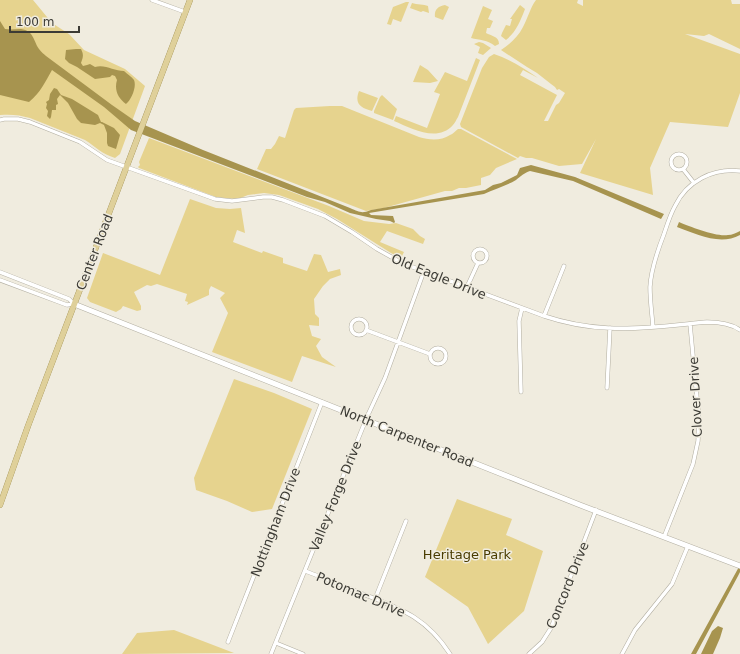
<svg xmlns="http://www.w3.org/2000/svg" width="740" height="654" font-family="'DejaVu Sans',sans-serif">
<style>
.green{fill:#e6d38e}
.water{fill:#a7944f}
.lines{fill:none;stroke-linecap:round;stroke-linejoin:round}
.street-casing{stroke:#b2aea1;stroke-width:4.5}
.secondary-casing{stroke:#b2aea1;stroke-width:6}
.primary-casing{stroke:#98884b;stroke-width:6}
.street{stroke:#fff;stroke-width:3.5}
.secondary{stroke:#fff;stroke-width:5}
.primary{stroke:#dfd09a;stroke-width:5.5}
.labels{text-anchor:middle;stroke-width:3;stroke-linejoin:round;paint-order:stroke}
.street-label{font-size:13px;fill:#3c3b35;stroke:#f0ecdf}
.park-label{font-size:13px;fill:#4a3c01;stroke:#f0ecdf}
</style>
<rect width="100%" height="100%" fill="#f0ecdf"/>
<path class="green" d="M0,0H33L52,23L69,34L84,50L125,69L145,86L120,154L115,158C102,154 96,147 85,140L30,118C20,115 11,114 0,115Z
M536,0H578L577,3L583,6V0H731L732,4H740V49L709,34L704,36L685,34L740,54V93L728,127L670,122L650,168L653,195L580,173L596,139L582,164L559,166L532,158H526L520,156L518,158L461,127L460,124L482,68L489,57L494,54C509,59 524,68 538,78L523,70L520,75L557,95L544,121H548L556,105L559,103L565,93L559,89L557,90L555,87L551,84L537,73L527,67L501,50C510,44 518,37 523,27C528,18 530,8 536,0Z
M406,2H409L401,22L393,19L391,25L387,24L393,7Z
M412,3C417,5 424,4 428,6L429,13L423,11L421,12L410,8Z
M445,5L449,7L443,20L435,17C434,10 438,6 445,5Z
M520,5L525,9C520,22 516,32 506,40L501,36L502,33L506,25L510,26L512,19H510Z
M483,6L492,10L488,19L493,21L490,28H487L486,33C491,36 499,36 499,44L495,46C488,40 479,40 471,38Z
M479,42L483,43L491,48L483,55L478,53L480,47L474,44Z
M476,58L480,60L458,117C456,120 455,123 453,125C437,143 411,128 394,121L396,116L427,128L440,94L434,92L445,72L467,81Z
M420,65L428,70L438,81L430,83L413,82Z
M359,91L378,98L372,111C361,108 354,104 359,91Z
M382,95L397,109L393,120L374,113V111L380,97Z
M330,106H342L419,137C429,140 441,141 450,135C453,134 455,131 458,129H461L517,159L496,168L490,175L481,178V185L466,188H459L452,191H445L384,208L366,211L257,169L266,149H271L275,144L279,136L285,138L294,110L296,108Z
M149,138L329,206L364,221L389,224L396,223L413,229L420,236L425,239L423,244L387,231L380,242L404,252L401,258L391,253L337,219L318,209L279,195L264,193L248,195L238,199L225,198L216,197L139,168L138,167L140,165L139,162Z
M190,199L216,208L230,209L241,208L245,233L237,230L233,242L262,253L263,251L283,258V263L307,271L314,254L321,255L328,272L340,269L341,275L330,279L323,286L314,299L315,314L319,318V326L309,325L312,336L321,339L316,346L322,357L336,367L302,356L292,382L212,352L228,313L220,298L225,293L211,286L209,290V295L187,305L188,302L185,301L187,294L157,284L151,286L147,285L134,292L141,306V310L137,311L123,306L121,309L116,312L90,302L87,298L103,253L160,275Z
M234,379L274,393L312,409L272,509L252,512L227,501L196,490L194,478Z
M457,499L512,519L506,535L543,551L524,611L488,644L468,607L425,577Z
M174,630L234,653L122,654L137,633Z"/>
<path class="water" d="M0,21L5,29C11,30 16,29 21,29C34,31 33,40 39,49C41,52 44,54 46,56L112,105L135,121L203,150L350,208C360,212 361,214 371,210L485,190L493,185L501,183L517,175L520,168L531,165L575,177L664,214L661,219L573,181L530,171C524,173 521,176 516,180C506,186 494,189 484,194L369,213L371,215L393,216L395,222L394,223L390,221L376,219L350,213L325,202L307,197L131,130L104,107L52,70C45,82 41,92 29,102L0,95Z
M76,49H81C84,55 83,57 81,63L83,66L87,65L90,64L95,67C105,64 114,71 124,71C127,74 132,77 134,80C137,87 131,100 126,104C118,98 114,90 117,80L115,76L112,75L110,77L95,79L77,67L69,63L65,59L66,50Z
M54,88L57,89L61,95L72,99L98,115L101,122H102L114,128L120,135L116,149L108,146L107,143V133L104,125L100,123L95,125L81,123L77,119L68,103L60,95L57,99L58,104L56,105V110H52L51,117L50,119L47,116L48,111L46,108L47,104L46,102L49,100L50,94Z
M679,222C691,227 716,237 728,235C732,235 736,233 740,231V235C720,246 696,234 677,227Z
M740,565V572L738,576L696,654H691Z
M718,626L723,628L720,638L713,654H701L712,631Z"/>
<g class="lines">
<g class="street-casing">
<path id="street" d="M152,0L185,12
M0,120L4,119H18L30,122L80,142L107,160L215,199L232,201L263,197H272L283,200L325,216L352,232L377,249L402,263L544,316C565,323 586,327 608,328C640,330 675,325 707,322C719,322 730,323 740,330
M671 162a8 8 0 1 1 16 0a8 8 0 1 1-16 0Z
M683,169L694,183
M473 256a7 7 0 1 1 14 0a7 7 0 1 1-14 0Z
M0,272L69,299L74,304
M0,280L67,305L74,304
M467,287L478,263
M544,316L564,266
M351 327a8 8 0 1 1 16 0a8 8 0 1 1-16 0Z
M653,327C652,314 650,301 650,287C651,269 657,252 664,234C667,225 670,215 675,206C687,181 713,168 740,171
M366,330L430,354
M430 356a8 8 0 1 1 16 0a8 8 0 1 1-16 0Z
M607,388L610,328
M521,392L519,321L522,308
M664,537L693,464L698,441L699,419L690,324
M305,571C324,578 343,586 363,594C401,609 426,617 450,654
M375,599L406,521
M228,642L322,402
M276,643L303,654
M271,654L367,417L385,378L424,271
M529,654L542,642L551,628L596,510
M622,654L635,630L672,584L688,546"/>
</g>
<g class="secondary-casing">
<path id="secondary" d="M74,304L580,505L740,566"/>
</g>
<g class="primary-casing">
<path id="primary" d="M0,505L28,426L190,0"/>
</g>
<use href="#street" class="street"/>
<use href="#secondary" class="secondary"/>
<use href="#primary" class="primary"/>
</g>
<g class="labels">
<g class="street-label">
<text transform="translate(94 252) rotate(-69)" y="5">Center Road</text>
<text transform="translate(439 276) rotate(22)" y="5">Old Eagle Drive</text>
<text transform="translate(695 397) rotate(-93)" y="5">Clover Drive</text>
<text transform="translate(407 436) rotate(22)" y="5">North Carpenter Road</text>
<text transform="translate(335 496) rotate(-68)" y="5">Valley Forge Drive</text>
<text transform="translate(275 522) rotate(-69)" y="5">Nottingham Drive</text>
<text transform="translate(567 585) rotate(-68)" y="5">Concord Drive</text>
<text transform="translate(361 594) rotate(23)" y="5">Potomac Drive</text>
</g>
<g class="park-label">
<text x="467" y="559">Heritage Park</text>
</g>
</g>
<path d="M10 26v6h69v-6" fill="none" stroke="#3c3b35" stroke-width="2"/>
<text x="16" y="26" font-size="12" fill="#3c3b35" stroke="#f0ecdf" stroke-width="3" paint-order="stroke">100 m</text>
</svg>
